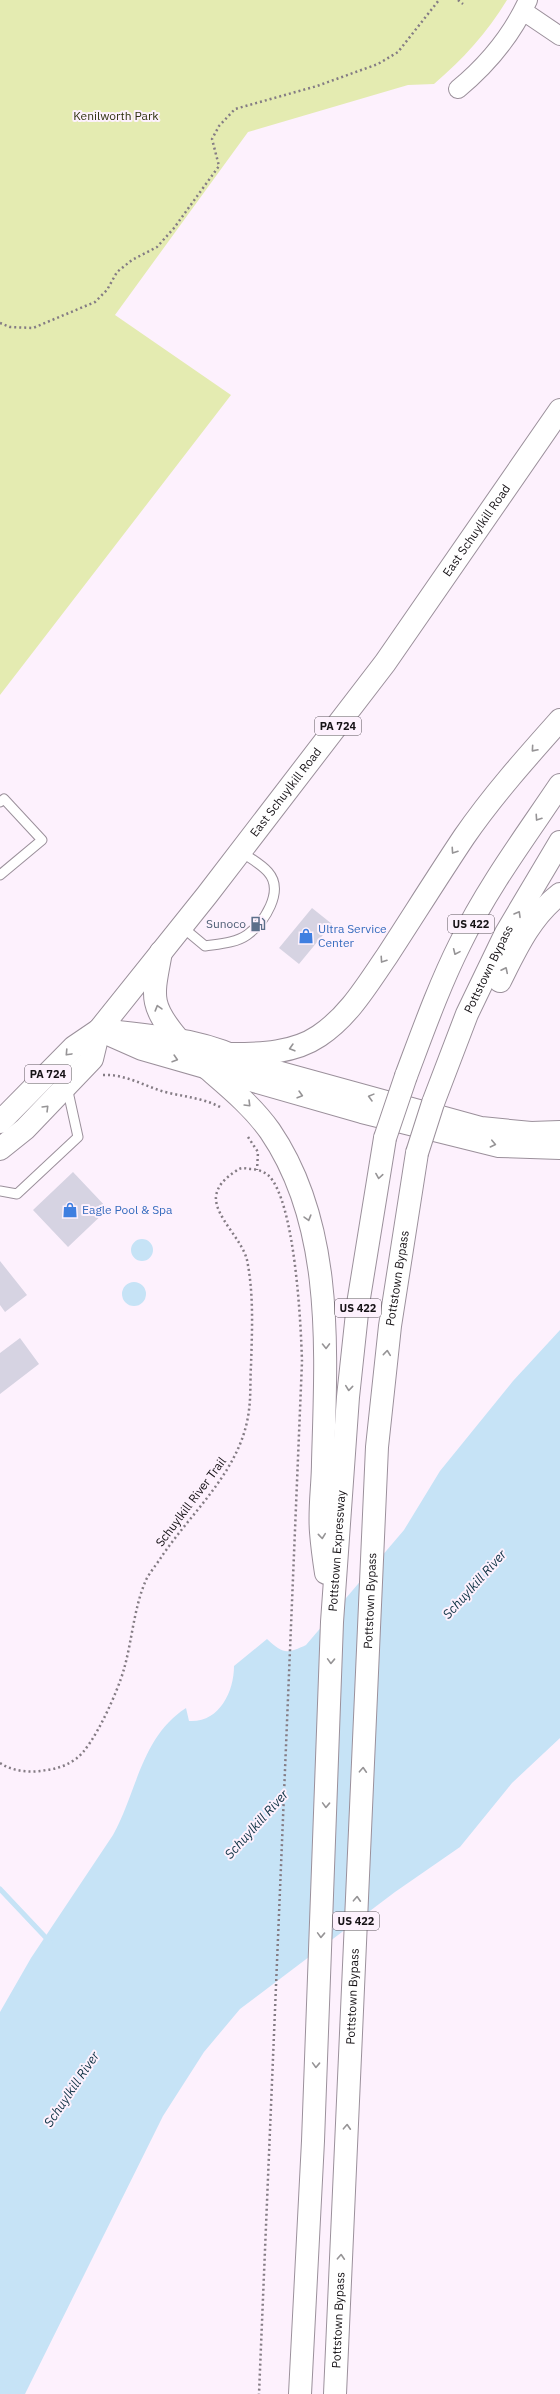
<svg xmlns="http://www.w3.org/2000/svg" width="560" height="2394" font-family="'IBM Plex Sans',sans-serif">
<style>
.green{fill:#e4ebb1}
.water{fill:#c6e3f6}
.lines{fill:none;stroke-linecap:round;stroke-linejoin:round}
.stream{stroke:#c6e3f6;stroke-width:5}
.building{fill:#d6d3e2}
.service-casing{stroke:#9b909b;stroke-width:11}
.minor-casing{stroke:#9b909b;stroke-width:20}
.primary-casing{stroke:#9b909b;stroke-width:24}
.motorway-casing{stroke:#9b909b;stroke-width:24}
.path{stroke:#847c84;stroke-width:2.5;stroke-dasharray:2 3;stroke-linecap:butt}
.service{stroke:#fff;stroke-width:9}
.minor{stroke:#fff;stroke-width:18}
.primary{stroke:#fff;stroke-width:22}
.motorway{stroke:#fff;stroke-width:22}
.motorway-bridge-casing{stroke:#9b909b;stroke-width:24;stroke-linecap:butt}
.motorway-bridge{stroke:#fff;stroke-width:22}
.oneway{stroke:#969496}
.labels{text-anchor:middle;stroke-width:4;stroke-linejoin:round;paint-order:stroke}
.shield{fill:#fdf1fd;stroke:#5b555b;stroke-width:1}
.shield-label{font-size:11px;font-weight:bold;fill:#161216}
.park-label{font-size:12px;fill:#303311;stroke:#fdf1fd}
.street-label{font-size:12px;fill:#161216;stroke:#fdf1fd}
.service-label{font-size:12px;fill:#4e5e75;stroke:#fdf1fd;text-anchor:end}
.shop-label{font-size:12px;fill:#366cbe;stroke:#fdf1fd;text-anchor:start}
.water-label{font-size:13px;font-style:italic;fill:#0c3042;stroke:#fdf1fd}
</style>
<rect width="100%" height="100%" fill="#fdf1fd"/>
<path class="green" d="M0,0H507C487,33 463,59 434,84L408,85L248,132L115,315L231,395L0,695Z"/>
<path class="water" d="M131 1250a11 11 0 1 1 22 0a11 11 0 1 1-22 0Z
M122 1294a12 12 0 1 1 24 0a12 12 0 1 1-24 0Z
M560,1330V1738L512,1783L460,1847L395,1892L240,2009L204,2052L163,2116L25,2394H0V2012L31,1958L113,1835C137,1792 141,1737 186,1708L189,1721C219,1723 234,1692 234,1666L267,1639C283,1654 287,1654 306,1645L404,1530L440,1471L513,1381Z"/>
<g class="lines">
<path class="stream" d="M0,1889L50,1942"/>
</g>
<path class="building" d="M312,908L332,924L299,964L279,948Z
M73,1172L108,1209L68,1247L33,1210Z
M0,1261L27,1295L5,1312L0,1305Z
M20,1338L39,1364L0,1394V1353Z"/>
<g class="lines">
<g class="service-casing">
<path id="service" d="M0,802L4,799L42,840L0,875
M181,926L205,946C218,944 236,943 247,935C264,923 285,891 268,872C261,864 250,858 241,852
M0,1191L17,1194L78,1137L67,1087"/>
</g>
<g class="minor-casing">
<path id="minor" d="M523,11L560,36
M458,89C487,65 512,35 528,0"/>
</g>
<g class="primary-casing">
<g id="primary">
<path id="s1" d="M0,1122L74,1047L99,1030L207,895L385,663L560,410"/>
<path d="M0,1149L25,1129L92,1059L99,1030"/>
</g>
</g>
<g class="motorway-casing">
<g id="motorway">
<path d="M161,952C153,996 148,1004 179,1040"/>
<path d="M500,981C516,949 531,916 560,894"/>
<path d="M99,1030L142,1049L362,1112L499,1146L560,1148"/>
<path d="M119,1032C165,1037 212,1042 252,1065L481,1128L531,1133L560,1132"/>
<path d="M232,1054C261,1054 294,1053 319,1036C349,1016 367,985 387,956C413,916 438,876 464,837C493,795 527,757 560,720"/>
<path d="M208,1069C230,1088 253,1107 270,1131C335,1226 326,1353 323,1462C323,1485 319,1509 321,1532C322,1545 324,1560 326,1573"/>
<path d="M406,1076C423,1031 439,986 460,944C487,888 525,837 560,785"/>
<path id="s2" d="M433,1103L467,1014L506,933L560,842"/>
<path id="s3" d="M300,2394L313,2141L332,1622L348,1397L358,1304L385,1138"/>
<path id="s4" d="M335,2394L377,1447L390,1326L417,1153"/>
</g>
</g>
<path class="path" d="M458,0L463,4
M0,323L10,327L33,328L95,302L107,290L117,272L132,260L157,247L174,228L219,166L212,139L219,126L235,109L317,86L378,64L398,52L439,0
M103,1075C126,1074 144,1086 165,1092C185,1097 204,1098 222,1108
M248,1137L258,1152L257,1170
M0,1763C14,1772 31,1773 46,1770C57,1769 68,1765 77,1758C94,1745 118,1691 124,1669C132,1641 134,1607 146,1580C150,1572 157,1564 162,1556C194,1509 242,1469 249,1410C251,1395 250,1380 251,1366C252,1332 254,1294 247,1260C242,1239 214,1216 216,1196C218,1184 227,1177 236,1171C241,1167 244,1168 250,1169C256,1169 263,1171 268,1175C295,1200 301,1324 302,1362L259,2394"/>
<use href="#service" class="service"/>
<use href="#minor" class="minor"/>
<use href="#primary" class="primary"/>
<use href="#motorway" class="motorway"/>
<g class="motorway-bridge-casing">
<path id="motorway-bridge" d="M385,1138L406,1076
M417,1153L433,1103"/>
</g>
<use href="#motorway-bridge" class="motorway-bridge"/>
</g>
<defs><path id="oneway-chevron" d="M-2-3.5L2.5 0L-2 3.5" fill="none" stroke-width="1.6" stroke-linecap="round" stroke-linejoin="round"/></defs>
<g class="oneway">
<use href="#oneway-chevron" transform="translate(534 749) rotate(131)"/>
<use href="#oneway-chevron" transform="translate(538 818) rotate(124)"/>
<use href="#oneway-chevron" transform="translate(454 851) rotate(124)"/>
<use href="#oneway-chevron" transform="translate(518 914) rotate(-60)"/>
<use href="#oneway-chevron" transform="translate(456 952) rotate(114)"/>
<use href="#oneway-chevron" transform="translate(383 960) rotate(124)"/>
<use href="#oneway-chevron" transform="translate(505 970) rotate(-64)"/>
<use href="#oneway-chevron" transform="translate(158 1008) rotate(-106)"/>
<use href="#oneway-chevron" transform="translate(292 1048) rotate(164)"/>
<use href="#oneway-chevron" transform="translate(68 1053) rotate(133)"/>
<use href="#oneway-chevron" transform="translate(175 1059) rotate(17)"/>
<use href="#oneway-chevron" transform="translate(300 1095) rotate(16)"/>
<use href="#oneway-chevron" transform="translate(371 1097) rotate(-165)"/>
<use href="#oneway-chevron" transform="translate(248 1104) rotate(45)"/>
<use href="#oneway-chevron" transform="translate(46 1108) rotate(-45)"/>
<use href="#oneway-chevron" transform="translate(493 1144) rotate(13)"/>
<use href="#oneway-chevron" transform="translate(379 1176) rotate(99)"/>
<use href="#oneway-chevron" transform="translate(308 1218) rotate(74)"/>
<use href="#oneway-chevron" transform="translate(326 1346) rotate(89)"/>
<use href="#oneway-chevron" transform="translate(387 1353) rotate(-84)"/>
<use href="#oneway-chevron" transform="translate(349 1388) rotate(96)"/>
<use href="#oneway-chevron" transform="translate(322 1536) rotate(84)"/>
<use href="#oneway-chevron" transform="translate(331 1661) rotate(92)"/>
<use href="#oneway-chevron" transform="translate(363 1770) rotate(-87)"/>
<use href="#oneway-chevron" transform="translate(326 1805) rotate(92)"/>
<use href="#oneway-chevron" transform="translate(357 1899) rotate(-87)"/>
<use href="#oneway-chevron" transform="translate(321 1935) rotate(92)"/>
<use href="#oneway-chevron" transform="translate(316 2065) rotate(92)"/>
<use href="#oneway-chevron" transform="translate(347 2127) rotate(-87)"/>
<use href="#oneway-chevron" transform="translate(341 2257) rotate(-87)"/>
</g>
<defs>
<g id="fuel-bare" transform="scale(1.2)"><path d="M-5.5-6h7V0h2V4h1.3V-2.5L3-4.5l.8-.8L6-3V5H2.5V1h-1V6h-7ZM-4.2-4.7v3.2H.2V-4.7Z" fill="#5c6f8a" stroke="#fdf1fd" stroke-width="2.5" paint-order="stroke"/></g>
<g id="shop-bare" transform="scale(1.2)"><path d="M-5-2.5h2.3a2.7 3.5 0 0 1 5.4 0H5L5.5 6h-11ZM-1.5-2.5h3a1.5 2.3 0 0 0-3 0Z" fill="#3f7fe0" stroke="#fdf1fd" stroke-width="2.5" paint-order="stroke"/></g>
</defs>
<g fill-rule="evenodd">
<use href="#fuel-bare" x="258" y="924"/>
<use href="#shop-bare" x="306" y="936"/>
<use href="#shop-bare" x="70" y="1210"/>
</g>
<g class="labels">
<g class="shield">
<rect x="315" y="717" width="46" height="18" rx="3"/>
<rect x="448" y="915" width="46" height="18" rx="3"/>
<rect x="25" y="1065" width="46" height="18" rx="3"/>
<rect x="335" y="1299" width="46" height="18" rx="3"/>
<rect x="333" y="1912" width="46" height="18" rx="3"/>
</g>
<g class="shield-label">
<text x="338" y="730">PA 724</text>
<text x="471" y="928">US 422</text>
<text x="48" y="1078">PA 724</text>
<text x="358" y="1312">US 422</text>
<text x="356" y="1925">US 422</text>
</g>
<g class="park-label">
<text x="116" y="120">Kenilworth Park</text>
</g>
<g class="street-label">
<text dy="4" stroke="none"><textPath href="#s1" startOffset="762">East Schuylkill Road</textPath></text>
<text dy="4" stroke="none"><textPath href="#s1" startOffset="438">East Schuylkill Road</textPath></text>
<text dy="4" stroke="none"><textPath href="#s2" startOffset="145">Pottstown Bypass</textPath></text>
<text dy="4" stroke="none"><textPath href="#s4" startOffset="1118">Pottstown Bypass</textPath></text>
<text transform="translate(191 1502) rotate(-53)" y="4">Schuylkill River Trail</text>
<text dy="4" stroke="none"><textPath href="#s3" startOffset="844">Pottstown Expressway</textPath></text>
<text dy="4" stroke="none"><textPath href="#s4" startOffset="794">Pottstown Bypass</textPath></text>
<text dy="4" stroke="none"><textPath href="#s4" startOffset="398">Pottstown Bypass</textPath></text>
<text dy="4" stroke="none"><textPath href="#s4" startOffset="74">Pottstown Bypass</textPath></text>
</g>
<g class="service-label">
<text x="246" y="928">Sunoco</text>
</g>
<g class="shop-label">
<text x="318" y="933">Ultra Service<tspan x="318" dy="14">Center</tspan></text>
<text x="82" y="1214">Eagle Pool &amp; Spa</text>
</g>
<g class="water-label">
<text transform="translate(474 1584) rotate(-48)" y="5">Schuylkill River</text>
<text transform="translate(256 1824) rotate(-48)" y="5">Schuylkill River</text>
<text transform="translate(71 2089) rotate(-56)" y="5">Schuylkill River</text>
</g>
</g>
</svg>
